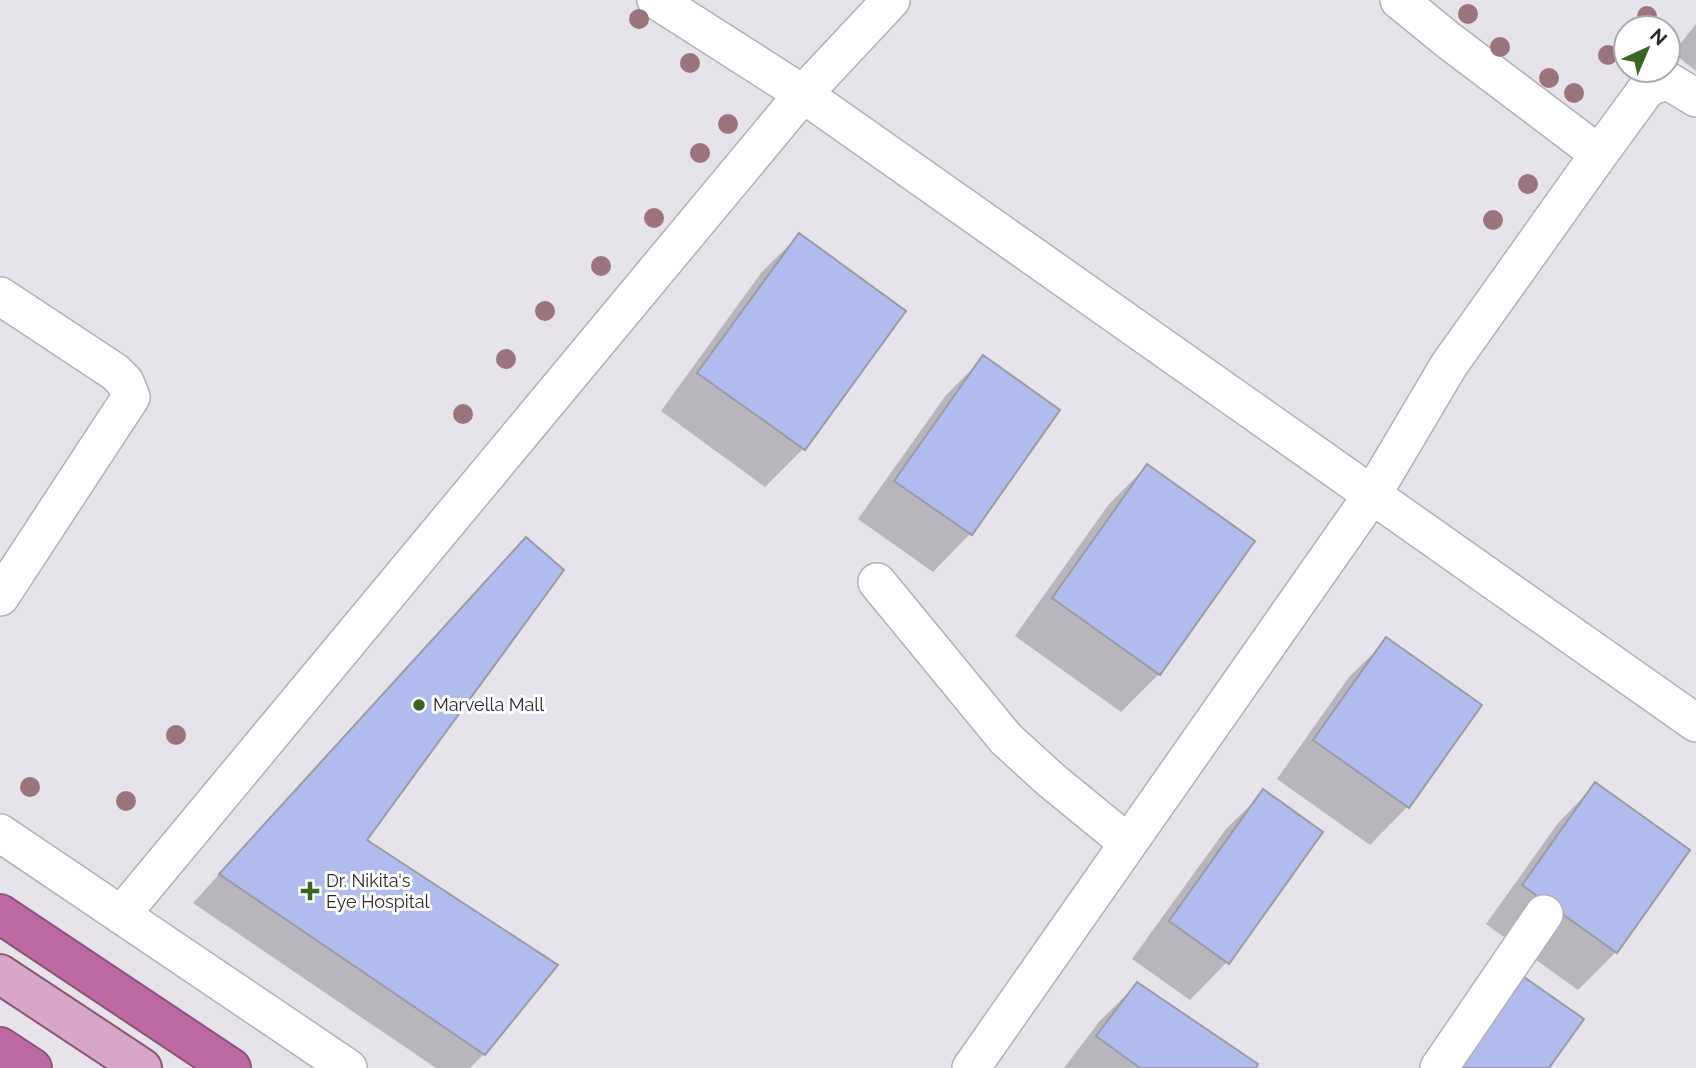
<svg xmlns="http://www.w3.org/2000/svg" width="1696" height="1068" font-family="Raleway,sans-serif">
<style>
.shadow{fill:#0003}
.building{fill:#afbced;stroke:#9a9ca4;stroke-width:2}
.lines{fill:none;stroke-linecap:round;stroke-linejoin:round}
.minor-casing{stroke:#b4b0b8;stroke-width:40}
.major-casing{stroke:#8b5479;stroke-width:42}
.highway-casing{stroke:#8b5479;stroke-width:42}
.minor{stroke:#fff;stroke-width:37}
.major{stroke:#d8a6c7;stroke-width:38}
.highway{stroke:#be6aa2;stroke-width:38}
.tree{fill:#9c747e}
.poi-dot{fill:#3a6522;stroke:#fff;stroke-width:2.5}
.labels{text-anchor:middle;stroke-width:6;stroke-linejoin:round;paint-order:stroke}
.poi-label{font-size:18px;fill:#2b2a2d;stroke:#fff;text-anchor:start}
</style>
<rect width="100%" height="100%" fill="#e6e3eb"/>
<path class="shadow" d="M1696,24V71L1673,53Z
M799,235L903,311L803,449L765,487L661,411L761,273Z
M984,357L1058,410L970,534L933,572L858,519L946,395Z
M1147,466L1159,674L1121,712L1015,636L1109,504Z
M526,539L365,840L484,1054L470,1068H436L193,903L498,567Z
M1387,640L1480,705L1407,807L1370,845L1277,779L1349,677Z
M1595,785L1616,952L1578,990L1486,924L1558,823Z
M1264,792L1227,962L1190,1000L1132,959L1226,829Z
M1137,984L1254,1068H1064L1099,1022Z"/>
<path class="building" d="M799,233L906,311L805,450L697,373Z
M983,355L1060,410L972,535L894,481Z
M1147,464L1255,541L1160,675L1052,598Z
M526,537L564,570L367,840L558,965L485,1055L219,874Z
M1386,637L1482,705L1409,808L1313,740Z
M1595,782L1690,850L1617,953L1522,885Z
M1263,789L1323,832L1229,964L1169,921Z
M1524,977L1584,1019L1549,1068H1459Z
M1137,982L1258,1064L1256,1068H1140L1096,1036Z"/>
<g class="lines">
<g class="minor-casing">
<path id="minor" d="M656,0L803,94L1696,723
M1599,154L1648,87L1668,81L1696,98
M0,296L115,372L125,382L131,397L0,597
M877,582L1006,739L1051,780L1128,843
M0,833L348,1068
M121,915L803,94L891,0
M971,1068L1372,495L1449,365L1599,154L1448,40L1399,0
M1439,1068L1544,914"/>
</g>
<g class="major-casing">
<path id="major" d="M0,974L142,1068"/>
</g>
<g class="highway-casing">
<path id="highway" d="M0,914L231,1068
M0,1047L32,1068"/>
</g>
<use href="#minor" class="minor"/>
<use href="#major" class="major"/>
<use href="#highway" class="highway"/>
</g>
<g class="tree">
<circle cx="1468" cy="14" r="10"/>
<circle cx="1647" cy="16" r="10"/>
<circle cx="639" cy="19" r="10"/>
<circle cx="1500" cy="47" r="10"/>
<circle cx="1608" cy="55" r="10"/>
<circle cx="690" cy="63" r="10"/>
<circle cx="1549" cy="78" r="10"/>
<circle cx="1574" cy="93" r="10"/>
<circle cx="728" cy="124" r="10"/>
<circle cx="700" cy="153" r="10"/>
<circle cx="1528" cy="184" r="10"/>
<circle cx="654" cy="218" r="10"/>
<circle cx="1493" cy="220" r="10"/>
<circle cx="601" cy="266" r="10"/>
<circle cx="545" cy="311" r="10"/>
<circle cx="506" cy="359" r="10"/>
<circle cx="463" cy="414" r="10"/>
<circle cx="176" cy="735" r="10"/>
<circle cx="30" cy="787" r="10"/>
<circle cx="126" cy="801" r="10"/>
</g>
<g class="poi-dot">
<circle cx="419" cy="705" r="7"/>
<path d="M306.5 880.5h7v7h7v7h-7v7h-7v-7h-7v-7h7z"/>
</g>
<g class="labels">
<g class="poi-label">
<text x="433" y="711">Marvella Mall</text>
<text x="326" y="887">Dr. Nikita's<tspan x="326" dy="21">Eye Hospital</tspan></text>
</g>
</g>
<g transform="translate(1647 49) rotate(44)"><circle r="33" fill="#ffffff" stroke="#aaaaab" stroke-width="2"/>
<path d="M0-5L12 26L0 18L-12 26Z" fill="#3a6522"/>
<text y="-10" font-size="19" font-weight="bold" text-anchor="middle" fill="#2b2a2d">N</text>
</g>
</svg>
